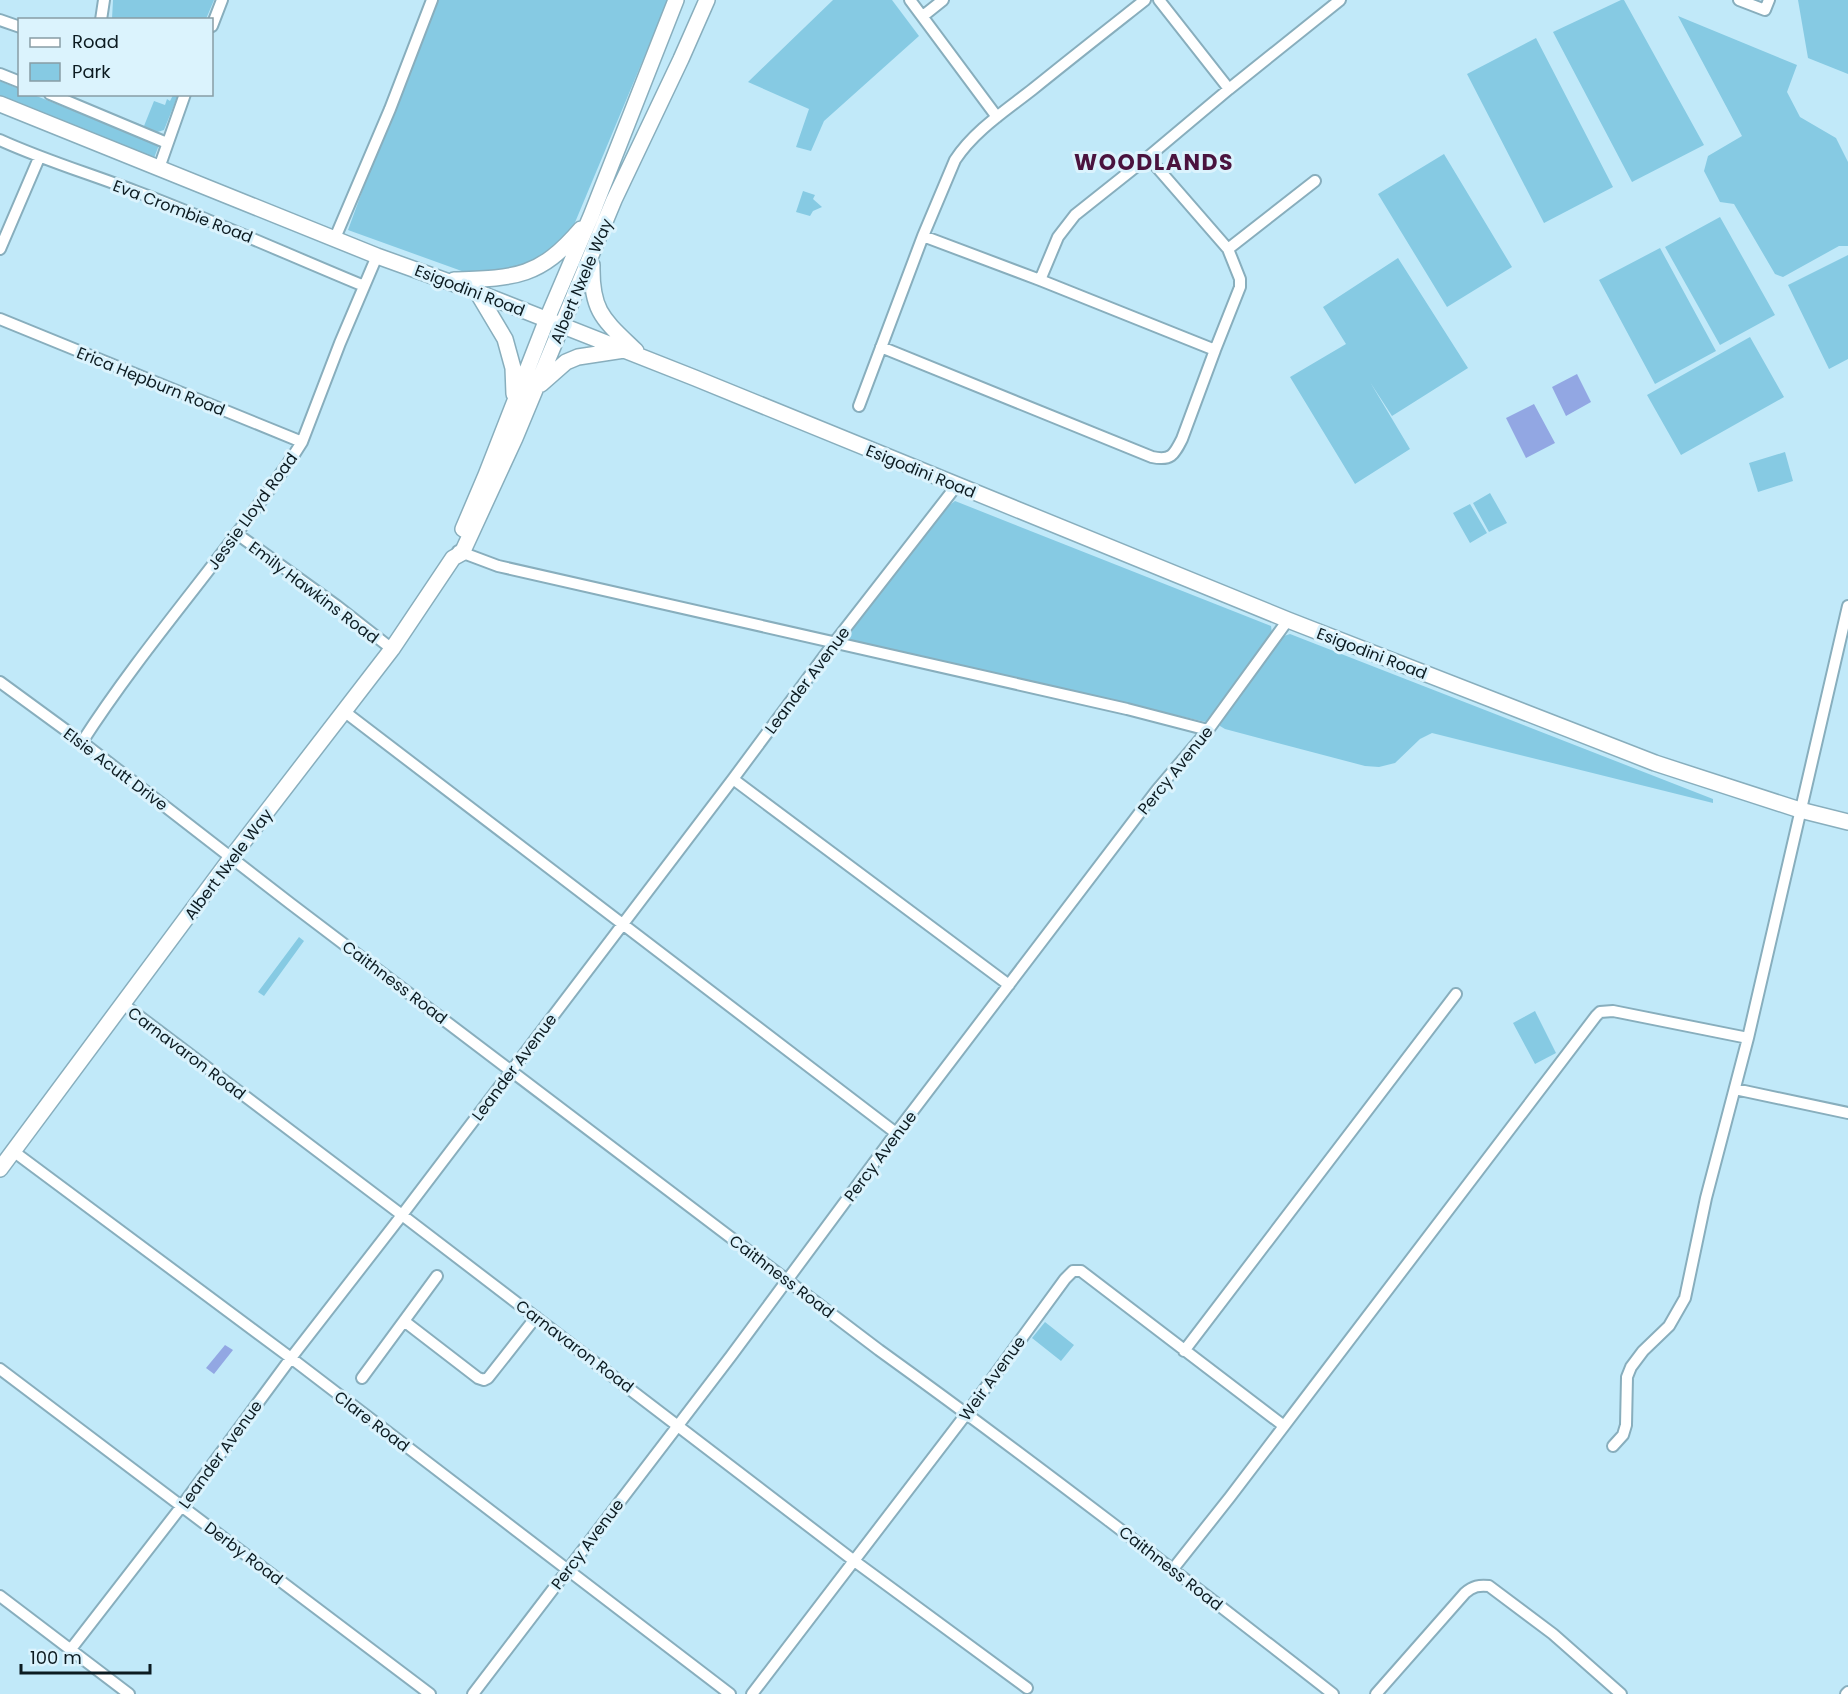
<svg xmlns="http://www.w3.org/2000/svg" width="1848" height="1694" font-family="Poppins,sans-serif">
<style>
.green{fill:#86cae3}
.water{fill:#92a7e3}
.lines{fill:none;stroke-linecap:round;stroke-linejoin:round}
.minor-casing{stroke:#88aebd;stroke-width:14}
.secondary-casing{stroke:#88aebd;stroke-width:18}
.minor{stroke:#fff;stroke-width:10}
.secondary{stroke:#fff;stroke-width:15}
.labels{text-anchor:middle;stroke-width:6;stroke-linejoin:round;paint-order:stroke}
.street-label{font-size:16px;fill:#0c1b21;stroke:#dbf3fd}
.district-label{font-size:22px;font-weight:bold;letter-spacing:1.5px;fill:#4a133e;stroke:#dbf3fd}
</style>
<rect width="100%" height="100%" fill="#c1e9f9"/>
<path class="green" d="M113,0H214L206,19H112Z
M432,0H668L571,232L553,252L528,266L503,273L470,274L348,230Z
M833,0H892L919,36L824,121L811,151L796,147L809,109L748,82Z
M1621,0H1624L1704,145L1632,182L1553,32Z
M1798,0H1848V74L1808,58Z
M1678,16L1797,65L1787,92L1800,117L1836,138L1848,162V246H1839L1783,277L1775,274L1734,204L1720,202L1704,171L1708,156L1742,136Z
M1536,38L1613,187L1544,223L1467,74Z
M0,81L19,89L20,94L34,95L159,145L154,158L0,96Z
M173,95H178L164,130L154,133L133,125L134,122L144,126L154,101L165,105L167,99L170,101Z
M1444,154L1512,267L1447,307L1378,194Z
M803,191L815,195L813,199L822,207L813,211L810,216L796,212Z
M1720,217L1775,315L1720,345L1665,247Z
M1660,248L1716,351L1655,384L1599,280Z
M1848,255V359L1829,369L1788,285Z
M1398,258L1468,368L1392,416L1370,382L1410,449L1355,484L1290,377L1346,344L1323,307Z
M1750,337L1784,397L1681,455L1647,395Z
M1785,452L1793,481L1758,492L1749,463Z
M1490,493L1507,523L1489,532L1473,503Z
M955,501L1271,626L1272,633L1206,722L848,642L846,636L948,506Z
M1470,504L1487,533L1470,543L1453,513Z
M1290,634L1713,799V803L1432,733L1420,739L1395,763L1379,767L1365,766L1225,729L1220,726L1219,721L1281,637Z
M299,937L304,941L264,996L258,992Z
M1535,1011L1556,1053L1535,1064L1513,1023Z
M1045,1322L1074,1345L1061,1361L1032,1338Z"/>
<path class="water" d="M1577,374L1591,402L1566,416L1552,387Z
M1534,404L1555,443L1526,458L1506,418Z
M225,1345L233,1350L214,1374L206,1368Z"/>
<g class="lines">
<g class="minor-casing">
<path id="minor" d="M910,0L997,117
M1159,0L1229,89
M1739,0L1765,10L1769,0
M923,16L943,0
M0,20L20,27
M101,20L104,0
M212,26L222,0
M0,74L20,82
M50,94L167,143
M0,140C46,161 94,175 140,193C216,222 289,255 364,286
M159,168L185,94
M923,236L1040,280L1215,350
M335,238L390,109L432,0
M0,249L39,158
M1228,249L1315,181
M1040,280L1058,237L1075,215L1148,157L1229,89L1340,0
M0,319L302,442
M881,347L1152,457C1171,461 1174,455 1182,439L1215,350L1240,287V279L1228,249L1148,157
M859,406L923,236L955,160C974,131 1005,111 1033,89C1070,59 1107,30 1145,0
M237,534L337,606L392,649
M458,551L498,566L1127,709L1208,730
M0,682L82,742L291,904L879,1350C1033,1461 1183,1577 1333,1694
M345,712L896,1133
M82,742C147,641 228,553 295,453L302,442L340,343L377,256
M733,779L1009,985
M123,1004L402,1215L853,1560L1027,1688
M1735,1089L1848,1113
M13,1151L291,1358L730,1694
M404,1321L478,1378L484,1380L488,1378L536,1317
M1184,1351L1456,994
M0,1369L430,1694
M362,1378L437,1276
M1613,1446L1623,1435L1626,1425L1627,1377L1631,1367L1643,1351L1669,1326L1685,1298L1706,1198L1748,1038L1848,606
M1173,1569L1230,1497L1596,1016L1600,1012L1613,1011L1748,1038
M0,1596L129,1694
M71,1649L181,1507L291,1358L402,1215L733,779L834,643L957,485
M473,1694L731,1356L896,1133L1157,790L1208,730L1288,620
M752,1694L967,1413L1065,1279L1073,1271H1081L1284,1426
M1376,1694L1465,1593C1473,1586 1479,1585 1489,1586L1553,1634L1621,1694
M1846,1694L1848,1692"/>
</g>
<g class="secondary-casing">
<path id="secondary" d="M0,104L377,256L477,292L695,378L1288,620L1655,763L1800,810L1848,822
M592,265C591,312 604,320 636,351
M454,280C515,278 539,278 581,229
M477,292L505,339L513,368L514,394
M541,384L566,362L578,357L624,350
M463,529L486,475L547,319L591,216L676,0
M0,1169L231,858L392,649L453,558L462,553L515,438L614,200L681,59L707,0"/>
</g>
<use href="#minor" class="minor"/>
<use href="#secondary" class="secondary"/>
</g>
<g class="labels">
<g class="street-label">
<text transform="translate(183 211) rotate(21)" y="6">Eva Crombie Road</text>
<text transform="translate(581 281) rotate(-67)" y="6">Albert Nxele Way</text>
<text transform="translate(470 290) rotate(21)" y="6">Esigodini Road</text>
<text transform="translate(151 381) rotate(22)" y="6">Erica Hepburn Road</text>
<text transform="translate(921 471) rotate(22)" y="6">Esigodini Road</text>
<text transform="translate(252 511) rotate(-54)" y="6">Jessie Lloyd Road</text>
<text transform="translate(314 592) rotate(37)" y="6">Emily Hawkins Road</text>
<text transform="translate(1372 653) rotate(21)" y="6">Esigodini Road</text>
<text transform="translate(807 680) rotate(-53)" y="6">Leander Avenue</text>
<text transform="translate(116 769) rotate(37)" y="6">Elsie Acutt Drive</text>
<text transform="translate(1175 770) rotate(-51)" y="6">Percy Avenue</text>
<text transform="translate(228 864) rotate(-53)" y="6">Albert Nxele Way</text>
<text transform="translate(395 982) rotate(37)" y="6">Caithness Road</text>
<text transform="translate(187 1053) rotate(37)" y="6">Carnavaron Road</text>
<text transform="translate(514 1067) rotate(-53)" y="6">Leander Avenue</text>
<text transform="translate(880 1156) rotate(-53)" y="6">Percy Avenue</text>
<text transform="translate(782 1276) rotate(37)" y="6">Caithness Road</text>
<text transform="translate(575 1346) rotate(37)" y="6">Carnavaron Road</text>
<text transform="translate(992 1378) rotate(-54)" y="6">Weir Avenue</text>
<text transform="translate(372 1421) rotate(37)" y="6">Clare Road</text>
<text transform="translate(220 1454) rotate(-54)" y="6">Leander Avenue</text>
<text transform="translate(587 1544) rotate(-53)" y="6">Percy Avenue</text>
<text transform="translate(244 1553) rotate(37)" y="6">Derby Road</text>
<text transform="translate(1171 1568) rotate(38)" y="6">Caithness Road</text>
</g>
<g class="district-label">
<text x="1154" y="170">WOODLANDS</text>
</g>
</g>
<rect x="18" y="18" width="195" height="78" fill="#dbf3fd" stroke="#889da5" stroke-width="1.5"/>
<rect x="30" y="38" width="30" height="9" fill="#ffffff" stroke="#889da5" stroke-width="1.5"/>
<text x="72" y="48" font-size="18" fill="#0c1b21">Road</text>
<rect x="30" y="63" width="30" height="18" fill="#86cae3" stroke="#889da5" stroke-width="1.5"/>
<text x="72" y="78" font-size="18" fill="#0c1b21">Park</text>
<path d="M21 1664v9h129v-9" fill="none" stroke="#0c1b21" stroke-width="3"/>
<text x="30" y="1664" font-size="18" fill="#0c1b21" stroke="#dbf3fd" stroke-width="4.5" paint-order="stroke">100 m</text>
</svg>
